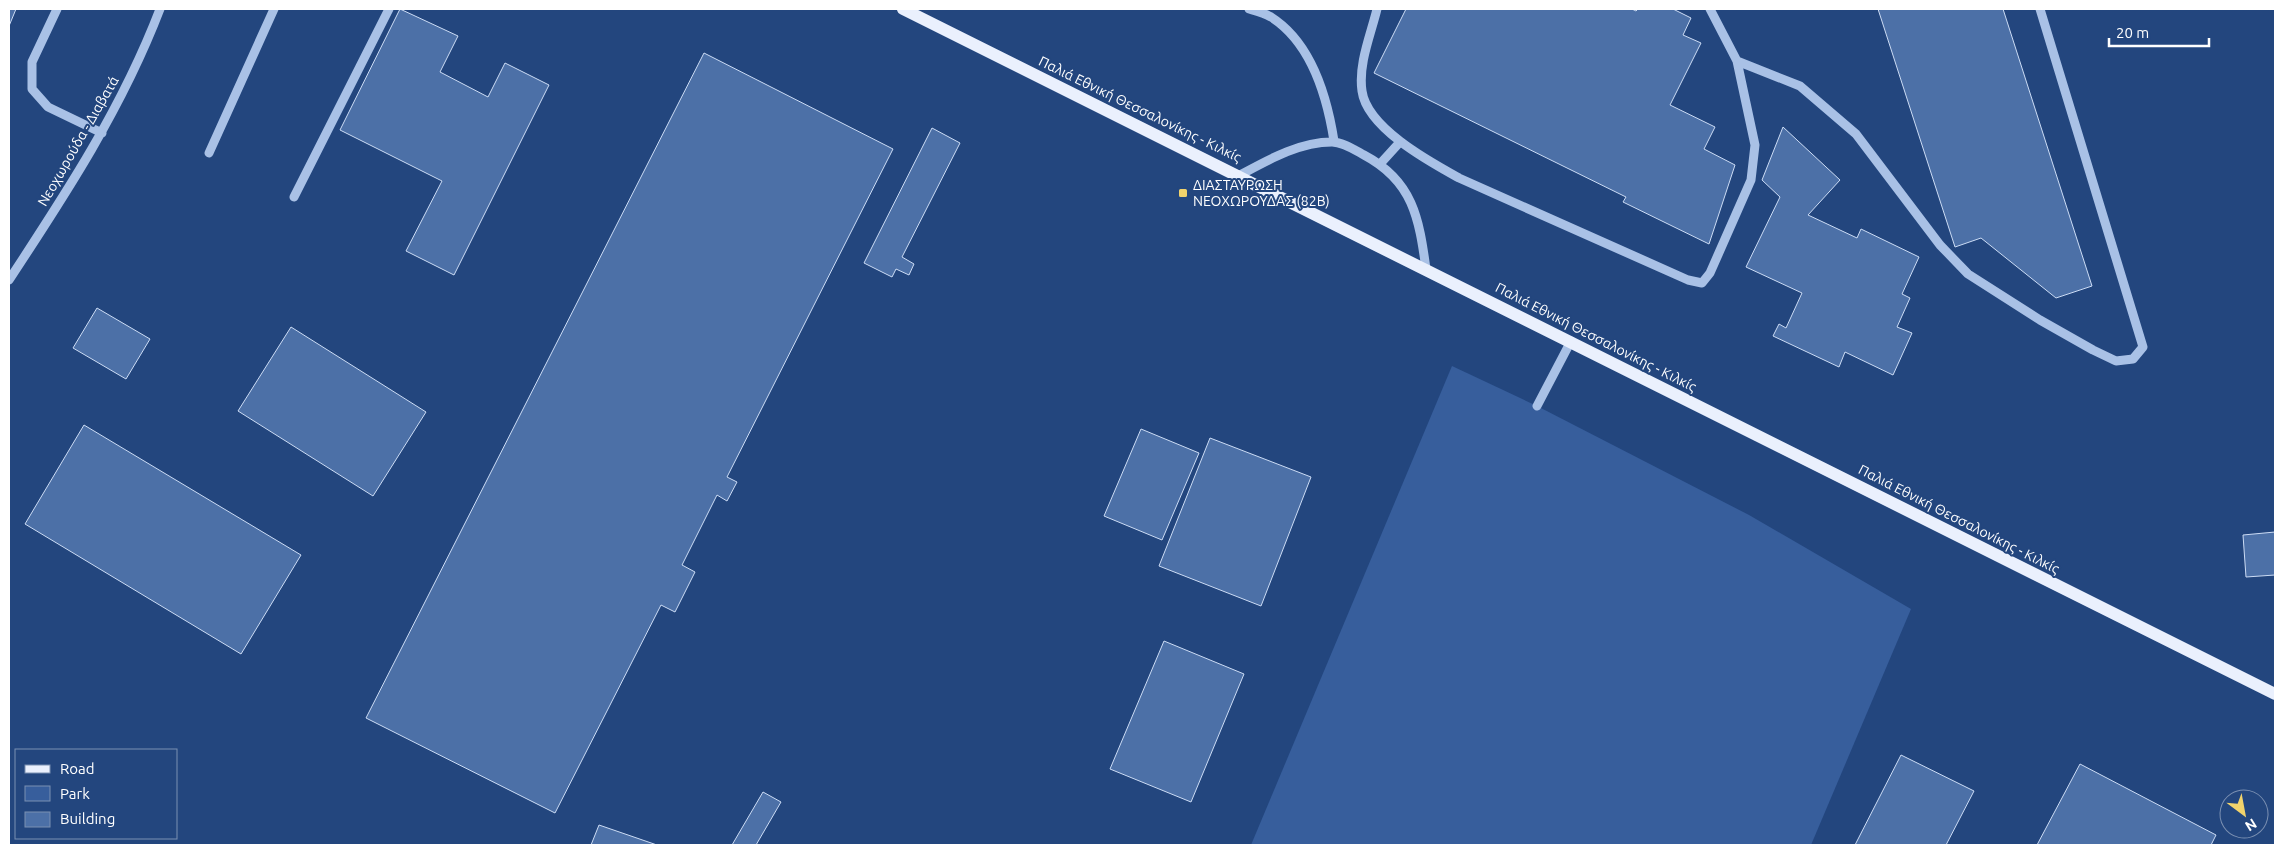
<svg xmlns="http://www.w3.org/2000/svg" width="2284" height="854" font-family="Ubuntu,sans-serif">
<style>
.green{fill:#375e9c}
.building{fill:#4c70a7;stroke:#ccdcf5}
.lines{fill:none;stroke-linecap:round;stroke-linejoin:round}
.minor{stroke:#a9c1e6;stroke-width:9}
.major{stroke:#eaf0fd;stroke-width:12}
.poi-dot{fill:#f1d36c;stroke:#23467e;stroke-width:2}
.labels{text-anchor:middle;stroke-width:4;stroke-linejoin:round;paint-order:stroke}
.street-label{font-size:14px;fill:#fff;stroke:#23467e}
.poi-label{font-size:14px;fill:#fff;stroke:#23467e;text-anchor:start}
</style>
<rect width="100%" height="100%" fill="#23467e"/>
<path class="green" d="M1452,366L1537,406L1749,515L1911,609L1811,845H1251Z"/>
<path class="building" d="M9,9H16L9,26Z
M400,9L458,36L440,72L488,97L505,63L549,85L454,275L406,251L442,181L340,130Z
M1406,9H1632L1636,11L1638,9H1673L1691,18L1683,35L1701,43L1670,105L1715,127L1704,149L1735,165L1709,244L1623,202L1626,197L1374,73Z
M1878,9H2003L2092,286L2056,298L1981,238L1955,247Z
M704,53L893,149L727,477L737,482L727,501L717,495L682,565L695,572L675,612L661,605L555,813L366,718Z
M1783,127L1840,180L1808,215L1857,238L1861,229L1919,257L1902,294L1910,298L1897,327L1912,333L1893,375L1845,352L1839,367L1773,336L1779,324L1786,328L1802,293L1746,267L1780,197L1762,180Z
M932,128L960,143L902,257L914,264L909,275L896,269L892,277L864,263Z
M97,308L150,339L126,379L73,348Z
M291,327L426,412L373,496L238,411Z
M84,425L301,555L241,654L25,524Z
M1141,429L1199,453L1162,540L1104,516Z
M1210,438L1311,477L1261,606L1159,566Z
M2275,532V575L2246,577L2243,535Z
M1164,641L1244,674L1191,802L1110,769Z
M1901,755L1974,791L1946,845H1855Z
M2080,764L2216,835L2211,845H2037Z
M763,792L781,802L756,845H732Z
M599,825L657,845H591Z"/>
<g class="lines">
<path class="minor" d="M57,9L32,62V89L48,107L102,133
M1249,9C1256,11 1264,13 1271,17C1312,43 1327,96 1334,141
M1377,9C1371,34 1358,64 1362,91C1367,128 1430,162 1459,178L1688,280L1702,283L1710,273L1751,180L1755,145L1737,61L1710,9
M1737,61L1800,86L1856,134L1940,245L1968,274L2040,320L2093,350L2116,361L2133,359L2143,347L2040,9
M209,153L274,9
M1380,164L1400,142
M1240,175C1268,160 1299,142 1332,142C1343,142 1355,150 1364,155C1413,181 1419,218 1426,269
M294,197L389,9
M9,280C67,192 122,108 160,9
M1537,406L1571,341"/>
<path class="major" d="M903,9L2275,694"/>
</g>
<rect class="poi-dot" x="1178" y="188" width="10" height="10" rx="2.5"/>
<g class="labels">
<g class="street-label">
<text transform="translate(1140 109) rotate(26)" y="5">Παλιά Εθνική Θεσσαλονίκης - Κιλκίς</text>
<text transform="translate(78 141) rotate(-60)" y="5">Νεοχωρούδα - Διαβατά</text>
<text transform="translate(1596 337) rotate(27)" y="5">Παλιά Εθνική Θεσσαλονίκης - Κιλκίς</text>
<text transform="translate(1959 519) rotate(27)" y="5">Παλιά Εθνική Θεσσαλονίκης - Κιλκίς</text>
</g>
<g class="poi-label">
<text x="1193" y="190">ΔΙΑΣΤΑΥΡΩΣΗ<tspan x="1193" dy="16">ΝΕΟΧΩΡΟΥΔΑΣ (82Β)</tspan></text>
</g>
</g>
<rect width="2284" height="854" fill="none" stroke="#ffffff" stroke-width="20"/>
<rect x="15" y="749" width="162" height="90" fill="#23467e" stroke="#7b90b2"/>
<rect x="25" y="765" width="25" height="8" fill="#eaf0fd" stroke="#7b90b2"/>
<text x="60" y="774" font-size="15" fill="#ffffff">Road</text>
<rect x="25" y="786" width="25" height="15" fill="#375e9c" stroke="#7b90b2"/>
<text x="60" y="799" font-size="15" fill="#ffffff">Park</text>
<rect x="25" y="812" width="25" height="15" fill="#4c70a7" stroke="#7b90b2"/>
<text x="60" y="824" font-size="15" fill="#ffffff">Building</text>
<g transform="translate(2244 814) rotate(148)"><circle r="24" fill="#23467e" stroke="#7b90b2"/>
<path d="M0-4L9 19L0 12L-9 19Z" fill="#f1d36c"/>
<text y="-8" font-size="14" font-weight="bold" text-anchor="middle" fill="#ffffff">N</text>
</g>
<path d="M2109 38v8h100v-8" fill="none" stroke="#ffffff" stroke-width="2.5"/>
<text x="2116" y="38" font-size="15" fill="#ffffff" stroke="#23467e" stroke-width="4" paint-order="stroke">20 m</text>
</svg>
